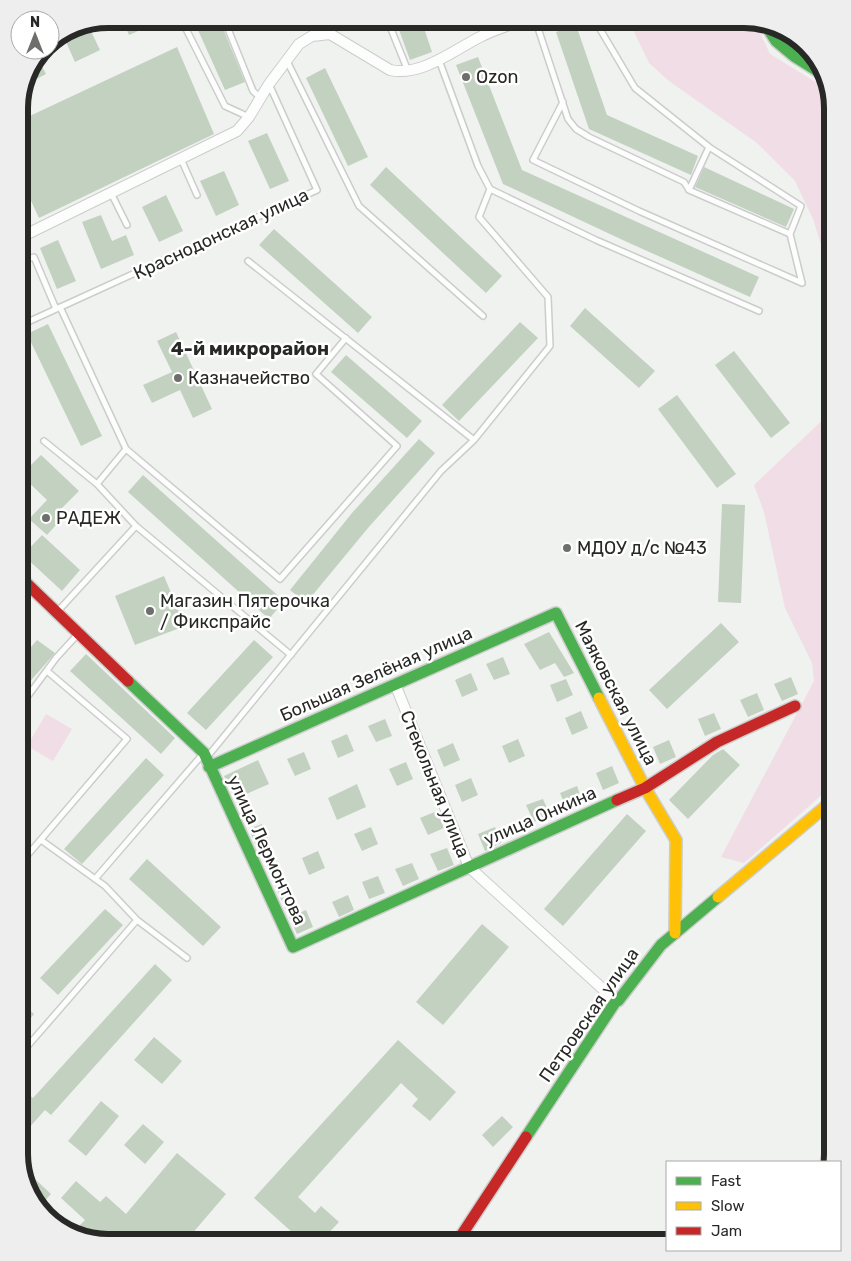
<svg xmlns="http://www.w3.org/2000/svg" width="851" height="1261" font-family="Rubik,sans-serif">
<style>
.green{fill:#f1dde6}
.building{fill:#c3d1c1}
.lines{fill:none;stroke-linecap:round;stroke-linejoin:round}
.lane-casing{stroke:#cbcdcb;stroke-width:8}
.street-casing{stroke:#cbcdcb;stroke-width:12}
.fast-casing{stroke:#cbcdcb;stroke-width:14}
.slow-casing{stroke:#cbcdcb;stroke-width:14}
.jam-casing{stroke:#cbcdcb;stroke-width:14}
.lane{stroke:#fdfdfd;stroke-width:5}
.street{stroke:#fdfdfd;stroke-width:10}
.fast{stroke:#4caf50;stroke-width:11}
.slow{stroke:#ffc107;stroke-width:11}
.jam{stroke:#c62828;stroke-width:11}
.poi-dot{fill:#6e6f6d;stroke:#fff;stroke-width:2}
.labels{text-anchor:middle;stroke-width:5;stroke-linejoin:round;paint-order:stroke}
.poi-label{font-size:18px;fill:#282927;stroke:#fff;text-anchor:start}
.street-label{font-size:18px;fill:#282927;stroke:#fff}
.neighbourhood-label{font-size:19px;font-weight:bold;fill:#282927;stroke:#fff}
.rim{fill:none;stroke:#282927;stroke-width:6}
</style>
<rect width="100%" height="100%" fill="#eff2ef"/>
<path class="green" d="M628,19H749L754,20L770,54L827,89L832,107V280L813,219L795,181L757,143L669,81L649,63Z
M832,411V786L744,863L721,857L814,681L812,663L785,608L764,512L754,485Z
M46,714L72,729L53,761L27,746Z"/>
<path class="building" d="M122,19H165L129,35Z
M193,19H219L245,82L225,90Z
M395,19H421L432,52L410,60Z
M87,23L100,50L75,62L62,33L74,25Z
M576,25L607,115L698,156L691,175L589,129L556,32Z
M177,47L214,134L39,218L19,175V121Z
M478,57L522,170L759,277L750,297L627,242L503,184L456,65Z
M38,59L46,74L27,84Z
M325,68L368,157L348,166L306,78Z
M267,133L289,181L270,189L248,141Z
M386,167L502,276L486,293L370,185Z
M704,167L794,209L786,227L695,187Z
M224,171L239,205L216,216L200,181Z
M166,195L183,231L159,242L142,207Z
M101,215L112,241L126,235L134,255L101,269L82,222Z
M274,229L372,317L358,333L259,245Z
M58,240L76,281L57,289L40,248Z
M585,308L655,371L639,388L570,326Z
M520,322L538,338L459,421L442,405Z
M48,324L102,436L81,446L27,334Z
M176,332L212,409L193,418L180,390L152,403L143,385L172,372L157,341Z
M734,351L790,423L771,438L715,365Z
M346,355L422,421L407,438L331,372Z
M677,395L736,474L717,488L658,409Z
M419,439L435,453L368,528L306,603L290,590L352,513Z
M41,455L79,491L58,512L64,516L47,535L29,519L47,500L21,475Z
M143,475L284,601L269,619L128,492Z
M722,504L745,505L741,603L718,602Z
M42,535L80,570L62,591L23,555Z
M164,576L185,626L135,645L115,596Z
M721,623L739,642L667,709L649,690Z
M549,632L574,673L564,677L555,663L540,670L524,644Z
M37,640L55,653L19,694V661Z
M254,640L273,657L206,730L187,713Z
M86,654L175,738L161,754L70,671Z
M503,657L510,674L494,680L486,664Z
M471,673L478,690L462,697L455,680Z
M791,677L798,694L782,701L774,684Z
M566,679L573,695L557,702L550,685Z
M757,693L764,710L748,717L740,700Z
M581,711L588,728L572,735L565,718Z
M714,713L721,729L705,736L698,719Z
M385,719L392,736L376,742L368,726Z
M347,734L354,751L338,758L331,741Z
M518,739L525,756L509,763L502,746Z
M669,740L676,757L660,764L653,747Z
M453,743L460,760L444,767L437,750Z
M723,749L740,765L688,819L669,800L713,755Z
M304,752L311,769L295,776L287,759Z
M146,758L164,775L82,864L64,849Z
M258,760L269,784L235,799L224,776Z
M406,762L413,779L397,786L389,769Z
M612,766L619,783L603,790L596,773Z
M471,778L478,795L462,802L455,785Z
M357,784L366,807L337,820L328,798Z
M577,786L583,803L567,810L560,793Z
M543,799L550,815L534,822L526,805Z
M437,811L444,828L428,835L420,818Z
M627,814L646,831L563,926L544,909Z
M262,824L269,841L256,846L249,829Z
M371,827L378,844L362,851L354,834Z
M495,827L501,843L485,851L478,834Z
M447,848L454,865L438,871L430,854Z
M318,851L325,868L309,875L302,858Z
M147,859L221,927L203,946L129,879Z
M412,863L419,879L403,886L395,869Z
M378,876L385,893L369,899L362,882Z
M286,882L299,913L306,910L313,927L297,934L275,886Z
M348,895L354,910L339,917L332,902Z
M105,909L123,925L58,995L40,978Z
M482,924L509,947L443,1025L416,1002Z
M155,964L172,980L51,1115L45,1110L19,1139V1103L27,1093L33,1098Z
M19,1000L34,1014L19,1033Z
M154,1037L182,1061L162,1084L134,1060Z
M398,1040L456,1092L430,1121L412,1106L418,1099L401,1083L298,1197L315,1213L321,1206L339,1222L320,1242H303L254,1198Z
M101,1101L119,1116L86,1156L68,1141Z
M502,1116L513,1127L493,1147L482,1135Z
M143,1124L164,1142L145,1164L124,1145Z
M177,1153L226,1194L185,1242H102L72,1233L85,1220L61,1198L76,1181L100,1202L106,1196L126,1214Z
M36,1180L51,1194L39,1207L30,1198L28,1188Z"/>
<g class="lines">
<g class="lane-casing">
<path id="lane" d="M181,19L225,106L249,117
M224,19L253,91L261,98
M387,19L408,71
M535,19L568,119L576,129L589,137L684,182L689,190L790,234
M594,19L635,88L709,147L801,206L790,234L802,283
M439,60L478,166L490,189L596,240L759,311
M287,61L359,206L483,316
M563,102L533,160L639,211L802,283
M181,159L197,195
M689,190L709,147
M111,193L127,225
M19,251L24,260L34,257L56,309
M248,261L474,440
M60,307L126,449L280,579L397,446L316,374L346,338
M19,326L317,190L269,84
M44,441L97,484L136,526
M97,484L126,449
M58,611L136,526L291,655
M19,708L56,658L78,634
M208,756L441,471L474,440L550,346L548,297L479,217L490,189
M41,840L105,886L137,920L187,958
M19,865L127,739L47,671
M95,879L202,755
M19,1056L137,920"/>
</g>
<g class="street-casing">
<path id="street" d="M19,238L237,131L249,117L269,84L299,44L312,36L330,34L390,70C421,77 454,50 480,37C495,29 512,24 528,19
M395,684L469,867L616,1001"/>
</g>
<g class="fast-casing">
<path id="fast" d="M765,24L776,41L794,56L824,75
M128,681L204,753L293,947L617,800
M209,767L556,613L599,698
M526,1137L616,1001H618L661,945L718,897"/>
</g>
<g class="slow-casing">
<path id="slow" d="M599,698L645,788L676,840L675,933
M718,897L832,801"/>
</g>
<g class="jam-casing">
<path id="jam" d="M19,576L128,681
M617,800L645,788L717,742L795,706
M457,1242L526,1137"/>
</g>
<use href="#lane" class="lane"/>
<use href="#street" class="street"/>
<use href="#fast" class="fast"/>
<use href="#slow" class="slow"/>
<use href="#jam" class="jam"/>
</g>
<g class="poi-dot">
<circle cx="466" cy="77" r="5"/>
<circle cx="178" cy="378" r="5"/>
<circle cx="46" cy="518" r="5"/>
<circle cx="567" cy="548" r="5"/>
<circle cx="150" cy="611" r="5"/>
</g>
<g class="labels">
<g class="poi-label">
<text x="476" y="83">Ozon</text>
<text x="188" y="384">Казначейство</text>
<text x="56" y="524">РАДЕЖ</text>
<text x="577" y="554">МДОУ д/с №43</text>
<text x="160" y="607">Магазин Пятерочка<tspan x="160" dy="21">/ Фикспрайс</tspan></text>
</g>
<g class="street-label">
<text transform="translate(221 234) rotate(-25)" y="6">Краснодонская улица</text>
<text transform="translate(376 674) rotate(-24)" y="6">Большая Зелёная улица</text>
<text transform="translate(616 693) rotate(63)" y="6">Маяковская улица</text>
<text transform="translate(435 784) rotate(68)" y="6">Стекольная улица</text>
<text transform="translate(540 816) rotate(-24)" y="6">улица Онкина</text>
<text transform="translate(267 850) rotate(65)" y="6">улица Лермонтова</text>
<text transform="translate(589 1015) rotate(-55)" y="6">Петровская улица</text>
</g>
<g class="neighbourhood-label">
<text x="250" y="355">4-й микрорайон</text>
</g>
</g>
<path d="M0 0H851V1261H0ZM108 28H744A80 80 0 0 1 824 108V1154A80 80 0 0 1 744 1234H108A80 80 0 0 1 28 1154V108A80 80 0 0 1 108 28Z" fill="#eee" fill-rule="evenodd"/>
<path class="rim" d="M108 28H744A80 80 0 0 1 824 108V1154A80 80 0 0 1 744 1234H108A80 80 0 0 1 28 1154V108A80 80 0 0 1 108 28Z"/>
<rect x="666" y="1161" width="175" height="90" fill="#ffffff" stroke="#a9a9a9"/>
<rect x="676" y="1177" width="25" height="8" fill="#4caf50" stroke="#a9a9a9"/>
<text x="711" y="1186" font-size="15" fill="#282927">Fast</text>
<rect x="676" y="1202" width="25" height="8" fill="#ffc107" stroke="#a9a9a9"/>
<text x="711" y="1211" font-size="15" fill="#282927">Slow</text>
<rect x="676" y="1227" width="25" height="8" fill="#c62828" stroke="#a9a9a9"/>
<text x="711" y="1236" font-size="15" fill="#282927">Jam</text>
<g transform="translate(35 35)"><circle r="24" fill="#ffffff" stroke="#a9a9a9"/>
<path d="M0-4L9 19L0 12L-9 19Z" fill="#6e6f6d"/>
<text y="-8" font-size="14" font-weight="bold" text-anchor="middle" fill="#282927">N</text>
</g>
</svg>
